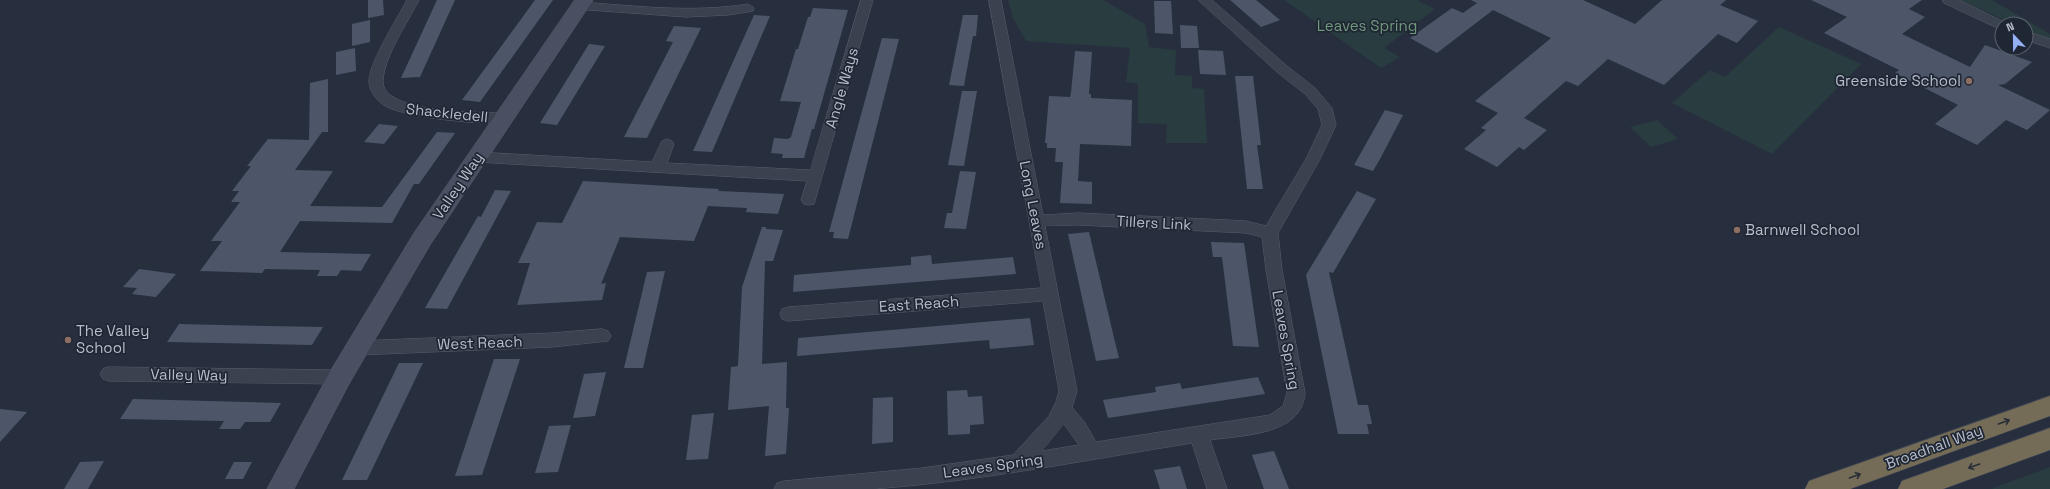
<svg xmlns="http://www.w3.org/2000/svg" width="2050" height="489" font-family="'Space Grotesk',sans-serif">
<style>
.green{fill:#293c40}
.building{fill:#4d5668}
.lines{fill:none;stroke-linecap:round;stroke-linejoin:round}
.street-casing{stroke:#565d6a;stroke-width:1}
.secondary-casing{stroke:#565d6a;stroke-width:1}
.highway-casing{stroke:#434a57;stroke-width:1}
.street{fill:#3b424f;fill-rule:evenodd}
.secondary{fill:#495062;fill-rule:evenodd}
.highway{fill:#756c58;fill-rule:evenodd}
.oneway{stroke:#282e38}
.education-dot{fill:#8d6e63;stroke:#202734;stroke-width:1.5}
.labels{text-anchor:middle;stroke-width:3.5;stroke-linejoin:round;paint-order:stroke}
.park-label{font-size:15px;fill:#70997c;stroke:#202734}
.poi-label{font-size:15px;fill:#b7bdca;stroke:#202734;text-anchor:start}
.street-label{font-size:15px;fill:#b7bdca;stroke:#202734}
</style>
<rect width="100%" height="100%" fill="#272f3f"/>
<path class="green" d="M1008,0H1103L1145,24L1149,47L1176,50L1175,75L1192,76V88L1204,89L1207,143H1166L1167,124L1138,123V84L1126,82L1130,48L1026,41L1013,18Z
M1284,0H1417L1435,9L1384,48L1400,57L1381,68Z
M1960,0H1992L2050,34V40L2026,30V24H2013Z
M1779,27L1861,64L1772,154L1672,103L1710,70L1725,77Z
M1657,120L1678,139L1651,147L1630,127Z
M2050,467V489H1991Z"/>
<path class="building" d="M368,0H383L384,15L368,18Z
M437,0H455L420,77L401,78Z
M535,0H553L480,102L462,100Z
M1230,0H1256L1280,20L1261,27Z
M1471,0H1583L1635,24L1662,0H1726L1720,5L1758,21L1737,43L1718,34L1664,85L1608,59L1578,86L1566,81L1524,118L1547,130L1524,150L1519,147L1497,167L1464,149L1486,130L1481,128L1498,113L1475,101L1551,38L1493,10L1437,53L1410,38L1452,8L1463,13L1477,3Z
M1811,0H1922L1909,9L1925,17L1902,34L1970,67L1985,45L2032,62L2005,84L1998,85L2050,110L2027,130L2006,120L1977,145L1935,124L1958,105L1895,73L1899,70L1824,33L1847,17Z
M1154,1H1171L1173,34L1155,33Z
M813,8L848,10L814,129H812L804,158H782L783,154L771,153L774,138L788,139L791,137L801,102L780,101L796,49H798L808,17H810Z
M754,15L770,16L712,152L693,151Z
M963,15H978L976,36H973L964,86L949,85Z
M370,20V42L352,46V24Z
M1180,25L1197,26L1199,48H1181Z
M674,26L701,28L647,138L624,137L673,42L666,41Z
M882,38L899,39L848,239L833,238L834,232H829Z
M589,44L605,46L557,125L540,123Z
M355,48L356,71L336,75V52Z
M1198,50L1223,51L1226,75L1200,74Z
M1075,51L1092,52L1089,94H1091V98L1132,100L1131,146L1080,144L1078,181L1092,182V204L1060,203L1063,162H1055L1056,148H1047V143H1045L1049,96L1070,97L1071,93Z
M1235,76H1253L1261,145H1257L1263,189H1247Z
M328,79V132H322L295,170L333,171L310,206L382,207L437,132L455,133L419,184H414L392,223L300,221L280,252L371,254L361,271L341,270L337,276H317L320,270L265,269L262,273L200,271L222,241H211L240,202H231L239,191H232L251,166H247L268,139L309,140L310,83Z
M962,91H977L964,166L948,165Z
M1385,110L1403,115L1380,159L1373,171L1354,165Z
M379,124L398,126L384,144L364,142Z
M960,171L976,172L966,229L944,228L947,213H952Z
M583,181L719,189L718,191L784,194L778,214L746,212L747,208L708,206L694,241L620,237L601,284L606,283L602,300L517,305L530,263H518L537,222L562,223Z
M495,190L511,191L447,309L425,308L478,216L481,217Z
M1357,191L1376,199L1333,273L1329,272L1358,405H1368L1372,424H1367L1369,434H1338L1306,275Z
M762,227H766V229L783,230L773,261H765L762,364L787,362L786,408H789L786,454L765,456L769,406L728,410L731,367L738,366L742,287Z
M1089,232L1115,342L1119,358L1096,361L1068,234Z
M1211,242L1244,243L1259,347L1233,346L1222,257H1213Z
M931,255L932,264L1013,257L1016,274L793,292L794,275L911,265V257Z
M139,269L176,274L156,297L132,294L137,288L123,287Z
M665,271L643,368H624L647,272Z
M1030,318L1034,345L990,349L989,340L797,356L798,338Z
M179,324L220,325L323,327L312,345L167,342Z
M494,359H520L482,475L455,476Z
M399,363H423L367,480H342Z
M606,372L595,416L573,418L584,374Z
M1258,377L1265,394L1108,418L1103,400L1156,392L1155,387L1180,383L1182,389Z
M967,390L968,397L982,396L984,424L970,425V434L948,435L947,391Z
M893,397V442L872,444L873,398Z
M133,399L208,401L281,403L270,422H245L240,429H219L224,421L120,419Z
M0,409L27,412L0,442Z
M714,413L708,459L686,460L692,415Z
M571,425L558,472L535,473L549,426Z
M1274,451L1283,474L1289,489H1264L1252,455Z
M104,461L88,489H64L80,462Z
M234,462H252L243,479H225Z
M1180,466L1187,489H1160L1154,470Z"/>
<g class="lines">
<g class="street-casing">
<path id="street" d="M407,0H419C408,22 384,56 383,81C382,114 481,112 503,113L508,115L510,118L508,121C487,127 407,117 387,107C378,102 371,94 369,83C367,66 398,17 407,0Z
M861,0H873L814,204L809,205L804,204L801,200L807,181L477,162L472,161L470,157L472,153L477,152L652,162L662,141L667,139L672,141L674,144L667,163L810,170Z
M989,0H1001L1043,215L1078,213L1227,220L1246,221L1266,226L1306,159L1322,125L1318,109L1305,94L1277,72L1198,0H1212L1287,66L1315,88L1332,108L1336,125L1320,159L1278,233L1282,270L1305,393C1302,436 1242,435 1210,440L1227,489H1207L1192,443C1086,460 981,481 874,489C841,489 807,489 774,489L777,483L784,481L922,468L1013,455L1049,416L1056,402L1059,391L1043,301L788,321L782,319L780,314L782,309L788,307L1041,288ZM1078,225L1246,233L1262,237L1266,270L1287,393L1283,406L1270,415L1096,442L1085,423L1072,407L1077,391L1045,226ZM1064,424L1079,445L1042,451Z
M1943,0H1959L2008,24H2002V29L1997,28L1944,3Z
M580,2C636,6 692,13 748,4L754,8L753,11L728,15L686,17L575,9L574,6Z
M2026,31L2050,39V48L2026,40Z
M602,329L608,331L611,336L608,341L552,347L357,355L351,353L348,348L351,343L357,341L552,333Z
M109,367L340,370L346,372L349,377L346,382L340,384L109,381L103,379L100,374L103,369Z"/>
</g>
<g class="secondary-casing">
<path id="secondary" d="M575,0H593L430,245L349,384L294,489H267L331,370L414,233Z"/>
</g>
<g class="highway-casing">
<path id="highway" d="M2050,396V416L1850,489H1805L1809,481Z
M2050,428V450L1943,489H1898L1902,481Z"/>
</g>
<use href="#street" class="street"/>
<use href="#secondary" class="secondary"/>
<use href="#highway" class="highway"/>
</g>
<defs><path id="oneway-shaft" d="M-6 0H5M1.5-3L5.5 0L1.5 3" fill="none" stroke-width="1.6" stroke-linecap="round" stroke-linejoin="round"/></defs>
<g class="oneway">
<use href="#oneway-shaft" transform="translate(2004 422) rotate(-20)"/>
<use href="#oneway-shaft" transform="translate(1974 466) rotate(160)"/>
<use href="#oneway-shaft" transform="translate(1855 476) rotate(-20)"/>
</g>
<g class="education-dot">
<circle cx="1969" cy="81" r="4"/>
<circle cx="1737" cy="230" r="4"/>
<circle cx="68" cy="340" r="4"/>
</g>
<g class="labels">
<g class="park-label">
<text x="1367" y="31">Leaves Spring</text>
</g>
<g class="poi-label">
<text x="1961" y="86" text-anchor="end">Greenside School</text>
<text x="1745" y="235">Barnwell School</text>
<text x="76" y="336">The Valley<tspan x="76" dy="17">School</tspan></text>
</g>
<g class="street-label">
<text transform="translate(842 88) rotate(-74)" y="5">Angle Ways</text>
<text transform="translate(447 113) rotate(6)" y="5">Shackledell</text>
<text transform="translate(458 186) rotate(-56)" y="5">Valley Way</text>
<text transform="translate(1033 205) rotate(79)" y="5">Long Leaves</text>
<text transform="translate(1154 223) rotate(3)" y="5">Tillers Link</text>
<text transform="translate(919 304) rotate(-4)" y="5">East Reach</text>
<text transform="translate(1286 340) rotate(80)" y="5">Leaves Spring</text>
<text transform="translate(480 343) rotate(-2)" y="5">West Reach</text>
<text transform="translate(189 375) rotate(1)" y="5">Valley Way</text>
<text transform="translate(1934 447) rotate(-20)" y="5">Broadhall Way</text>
<text transform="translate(993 466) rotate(-8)" y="5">Leaves Spring</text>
</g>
</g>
<g transform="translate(2014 36) rotate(338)"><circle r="19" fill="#202734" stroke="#5c6370"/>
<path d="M0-3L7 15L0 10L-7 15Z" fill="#93b1f3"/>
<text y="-6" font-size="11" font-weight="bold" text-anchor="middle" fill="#b7bdca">N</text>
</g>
</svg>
